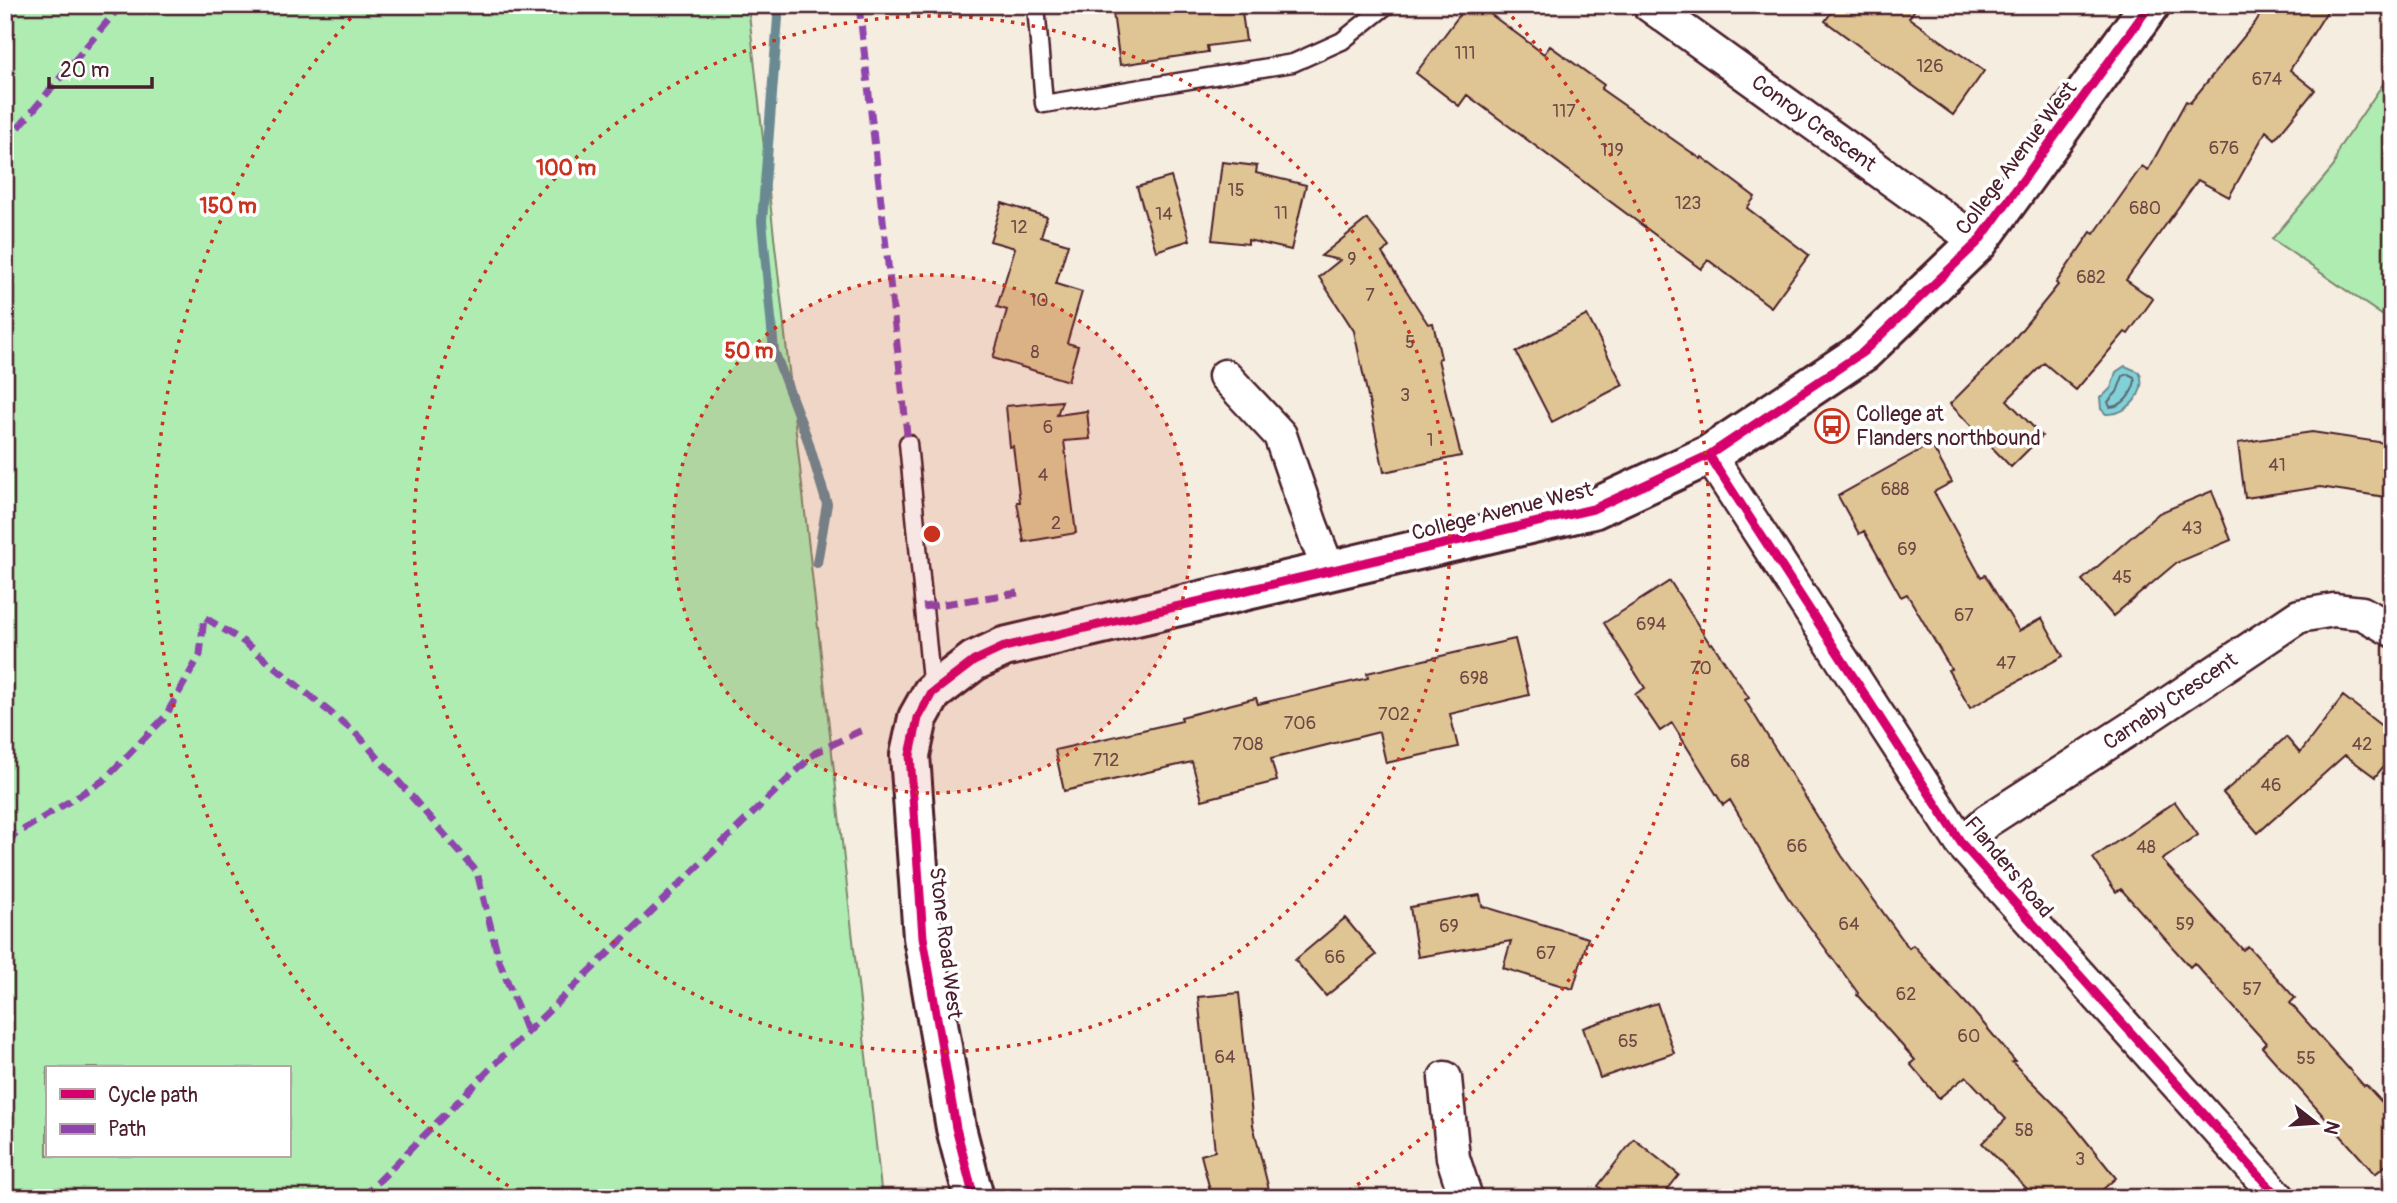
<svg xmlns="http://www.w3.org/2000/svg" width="2397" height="1203" font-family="Pangolin,sans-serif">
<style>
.green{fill:#afecb2;stroke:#7c866e;stroke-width:2;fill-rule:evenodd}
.water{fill:#81d2d8;stroke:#6b8a93;stroke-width:2}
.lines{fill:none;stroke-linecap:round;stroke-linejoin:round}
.shore{stroke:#606770;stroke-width:2}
.stream{stroke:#6b8a93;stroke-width:10}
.building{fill:#dfc494;stroke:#4a1f2b;stroke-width:2}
.lane-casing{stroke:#4a1f2b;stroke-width:21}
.street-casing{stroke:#4a1f2b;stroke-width:37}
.secondary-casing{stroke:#4a1f2b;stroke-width:44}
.lane{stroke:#fff;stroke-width:16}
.street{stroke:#fff;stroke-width:32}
.secondary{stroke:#fff;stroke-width:38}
.quiet{stroke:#8e44ad;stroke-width:7;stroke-dasharray:14 7;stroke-linecap:butt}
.cycleway-casing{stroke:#fff;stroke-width:13}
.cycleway{stroke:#d6006c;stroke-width:9}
.ring{fill:none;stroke:#c8321e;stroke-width:3.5;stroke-dasharray:3.5 7}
.labels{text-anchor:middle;stroke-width:7;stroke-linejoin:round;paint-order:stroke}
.number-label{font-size:18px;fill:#6f4845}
.street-label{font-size:21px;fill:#4a1f2b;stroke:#fff}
.poi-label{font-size:21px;fill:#4a1f2b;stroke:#fff;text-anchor:start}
.centre{fill:#c8321e;stroke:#fff;stroke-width:3.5}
.ring-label{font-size:21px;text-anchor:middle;font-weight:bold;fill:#c8321e;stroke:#fff;stroke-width:7;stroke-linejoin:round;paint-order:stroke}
</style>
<rect width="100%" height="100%" fill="#f5eddf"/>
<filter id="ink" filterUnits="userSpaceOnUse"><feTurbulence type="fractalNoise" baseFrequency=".0143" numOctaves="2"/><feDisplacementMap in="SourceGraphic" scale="14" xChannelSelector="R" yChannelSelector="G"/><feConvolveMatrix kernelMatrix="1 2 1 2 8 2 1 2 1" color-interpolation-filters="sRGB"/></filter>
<g filter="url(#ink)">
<path class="green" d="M5,5H748L882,1198H5ZM47,1068H289V1156H47Z
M2392,71V322L2272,239L2334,166L2339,148Z"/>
<path class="water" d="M2125,366L2139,372C2149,392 2126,416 2106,414L2101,409L2100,397H2102L2111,388L2116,372Z"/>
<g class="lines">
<path class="shore" d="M2128,374L2134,377L2135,381C2132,394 2124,406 2110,407L2108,402L2117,392L2123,376Z"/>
<path class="stream" d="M777,5L778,18L762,221L774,351L807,438L827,504L817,563"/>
</g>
<path class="building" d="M1112,5H1241L1246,41L1207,46L1208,52L1120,65Z
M1467,5H1478L1544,54L1550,46L1604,85L1601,89L1701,159L1702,157L1755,197L1747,208L1809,255L1771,307L1708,260L1701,269L1467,95L1459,106L1416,73Z
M1837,5H1918L1909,18L1984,71L1953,115L1825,21Z
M2266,5H2331L2290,70L2315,90L2275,139L2266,131L2229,197L2198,180L2126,280L2153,299L2128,334L2125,332L2076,390L2044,363L2007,400L2042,436L2011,467L1950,404L2010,344L2058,285L2056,283L2091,232L2094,234L2142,166L2148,170L2186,101L2190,103L2255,23Z
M1222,162L1257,166L1256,173L1306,185L1291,250L1248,240V244L1212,240Z
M1171,177L1190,240L1156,251L1137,187Z
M1002,203L1047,217L1041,236L1068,244L1056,284L1082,292L1067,343L1078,346L1068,381L993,358L1007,310L997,307L1015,248L990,241Z
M1367,219L1389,247L1382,253L1428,324L1433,323L1441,358L1438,359L1461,456L1384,472L1354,331L1319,277L1340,260L1321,256Z
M1587,315L1623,385L1552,422L1516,352Z
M1062,401L1057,415L1087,411L1090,439L1064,441L1076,533L1024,542L1017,502H1020L1013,446L1010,447L1006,406Z
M2312,432L2392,444V498L2320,487L2245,498L2238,443Z
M1931,444L1952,482L1934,492L1981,577L1985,575L2019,631L2042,618L2063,656L1970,708L1948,670L1951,669L1907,594L1901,597L1864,531L1859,534L1838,496Z
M2212,491L2231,540L2176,563L2113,616L2082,580L2159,513Z
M1670,581L1710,644L1712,643L1749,698L1745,700L1842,856L1909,948L1913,945L1973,1011L2015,1061L2012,1062L2067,1117L2116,1178L2093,1198H2036L1982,1143L2006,1119L1966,1076L1939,1098L1910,1064L1915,1060L1857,995L1858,993L1787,896L1730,800L1723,805L1672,723L1660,731L1635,694L1645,688L1604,623Z
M1515,639L1529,695L1450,714L1458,747L1386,763L1379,732L1271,759L1277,781L1202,800L1192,762L1064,791L1055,750L1182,721L1181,717L1256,698L1258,704L1368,678L1367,673Z
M2343,696L2392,734V755L2375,777L2345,755L2258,833L2223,793L2286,737L2300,753Z
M2175,802L2198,835L2162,860L2243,950L2248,946L2295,998L2290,1003L2364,1086L2366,1085L2392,1113V1160L2375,1174L2262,1047L2266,1043L2194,963L2190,967L2121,889L2116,892L2093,858Z
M1480,895L1482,906L1588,938L1573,989L1503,968L1511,941L1418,957L1410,907Z
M1345,918L1376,955L1326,996L1295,960Z
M1239,993L1253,1125L1271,1198H1212L1201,1155L1215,1151L1198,997Z
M1657,1003L1674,1053L1600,1078L1583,1028Z
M1634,1139L1679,1175L1661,1198H1613L1598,1186Z"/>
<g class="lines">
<g class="lane-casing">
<path id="lane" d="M1036,5L1044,104L1293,63L1342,41L1387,5
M908,443L932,691"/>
</g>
<g class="street-casing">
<path id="street" d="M1649,5L1978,242
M1225,376L1280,435L1311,525L1329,571
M1709,455L1962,844L2279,1198
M1962,844L1987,821L2133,727L2299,616L2334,610L2362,613L2392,630
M1445,1078L1453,1158L1466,1198"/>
</g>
<g class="secondary-casing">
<path id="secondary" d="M974,1198L956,1128L923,937L910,755L918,718L932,693L974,661L1004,647L1593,509L1709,455L1863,352L1978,242L2150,5"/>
</g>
<use href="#lane" class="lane"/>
<use href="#street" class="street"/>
<use href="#secondary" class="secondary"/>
<path class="quiet" d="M859,5L908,443
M5,144L121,5
M923,607L1018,593
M5,841L104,780L165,717L200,655L204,617L244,642L359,736L477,872L499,960L527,1032
M362,1198L527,1032L815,753L866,728"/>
<g class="cycleway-casing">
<path id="cycleway" d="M1709,455L1962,844L2279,1198
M974,1198L956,1128L923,937L910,755L918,718L932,693L974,661L1004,647L1593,509L1709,455L1863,352L1978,242L2150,5"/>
</g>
<use href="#cycleway" class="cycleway"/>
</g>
</g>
<circle cx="932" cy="534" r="259" fill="#c8321e" fill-opacity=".12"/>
<g class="ring">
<circle cx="932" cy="534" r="259"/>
<circle cx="932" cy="534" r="518"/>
<path d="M526 1197A777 777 0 0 1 359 9M1505 9A777 777 0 0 1 1338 1197"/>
</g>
<defs>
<g id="bus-ring" transform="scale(1.75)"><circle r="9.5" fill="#fff" stroke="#c8321e" stroke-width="1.5"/><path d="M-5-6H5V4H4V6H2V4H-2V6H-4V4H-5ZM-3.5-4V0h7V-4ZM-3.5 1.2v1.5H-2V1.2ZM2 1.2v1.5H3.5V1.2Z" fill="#c8321e"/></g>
</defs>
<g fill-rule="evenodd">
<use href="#bus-ring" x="1832" y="426"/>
</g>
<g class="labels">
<g class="number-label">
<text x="1465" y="59">111</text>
<text x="1930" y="72">126</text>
<text x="2267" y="85">674</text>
<text x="1564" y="117">117</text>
<text x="2224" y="154">676</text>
<text x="1612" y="156">119</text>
<text x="1236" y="196">15</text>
<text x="1688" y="209">123</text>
<text x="2145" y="214">680</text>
<text x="1281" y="219">11</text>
<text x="1164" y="220">14</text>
<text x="1019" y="233">12</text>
<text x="1352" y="265">9</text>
<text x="2091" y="283">682</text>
<text x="1370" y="301">7</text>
<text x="1039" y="306">10</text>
<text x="1410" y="348">5</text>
<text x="1035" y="358">8</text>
<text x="1405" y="401">3</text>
<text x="1048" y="433">6</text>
<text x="1430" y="446">1</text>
<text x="2277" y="471">41</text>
<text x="1043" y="481">4</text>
<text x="1895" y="495">688</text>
<text x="1056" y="529">2</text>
<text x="2192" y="534">43</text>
<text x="1907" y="555">69</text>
<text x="2122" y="583">45</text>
<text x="1964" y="621">67</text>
<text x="1651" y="630">694</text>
<text x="2006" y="669">47</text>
<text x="1701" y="674">70</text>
<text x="1474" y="684">698</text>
<text x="1394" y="720">702</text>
<text x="1300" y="729">706</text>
<text x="1248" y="750">708</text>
<text x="2362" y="750">42</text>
<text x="1106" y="766">712</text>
<text x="1740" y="767">68</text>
<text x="2271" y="791">46</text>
<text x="1797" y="852">66</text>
<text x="2146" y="853">48</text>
<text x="1849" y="930">64</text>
<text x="2185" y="930">59</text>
<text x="1449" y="932">69</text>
<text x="1546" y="959">67</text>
<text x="1335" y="963">66</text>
<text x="2252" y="995">57</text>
<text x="1906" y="1000">62</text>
<text x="1969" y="1042">60</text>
<text x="1628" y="1047">65</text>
<text x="1225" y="1063">64</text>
<text x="2306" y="1064">55</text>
<text x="2024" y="1136">58</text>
<text x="2080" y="1165">3</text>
</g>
<g class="street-label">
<text transform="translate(1814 123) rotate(36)" y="7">Conroy Crescent</text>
<text transform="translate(2016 158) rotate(-53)" y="7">College Avenue West</text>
<text transform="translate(1502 511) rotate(-14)" y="7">College Avenue West</text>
<text transform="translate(2170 701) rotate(-34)" y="7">Carnaby Crescent</text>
<text transform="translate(2009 867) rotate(50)" y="7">Flanders Road</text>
<text transform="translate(946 943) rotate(83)" y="7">Stone Road West</text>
</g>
<g class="poi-label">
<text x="1856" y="421">College at<tspan x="1856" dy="24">Flanders northbound</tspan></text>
</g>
</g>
<circle cx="932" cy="534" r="10" class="centre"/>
<g class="ring-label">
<text x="566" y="175">100 m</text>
<text x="228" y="213">150 m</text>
<text x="749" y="358">50 m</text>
</g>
<rect width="2397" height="1203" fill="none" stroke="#fff" stroke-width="28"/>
<rect x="14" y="14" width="2369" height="1175" fill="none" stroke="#4a1f2b" stroke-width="2.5" filter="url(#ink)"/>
<rect x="46" y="1066" width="245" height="91" fill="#ffffff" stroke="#b7a5aa" stroke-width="2"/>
<rect x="60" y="1089" width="35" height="10" fill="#d6006c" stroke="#b7a5aa" stroke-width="2"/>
<text x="108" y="1102" font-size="21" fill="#4a1f2b">Cycle path</text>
<rect x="60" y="1124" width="35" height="10" fill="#8e44ad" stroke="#b7a5aa" stroke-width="2"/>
<text x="108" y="1136" font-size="21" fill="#4a1f2b">Path</text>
<g transform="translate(2316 1123) rotate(107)" stroke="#ffffff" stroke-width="5" paint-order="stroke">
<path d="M0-5L12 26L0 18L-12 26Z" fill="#4a1f2b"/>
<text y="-10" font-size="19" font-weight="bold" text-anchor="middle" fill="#4a1f2b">N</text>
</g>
<path d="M49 77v10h103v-10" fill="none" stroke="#4a1f2b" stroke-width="3.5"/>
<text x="60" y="77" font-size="21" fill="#4a1f2b" stroke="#ffffff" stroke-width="5" paint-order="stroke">20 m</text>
</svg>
